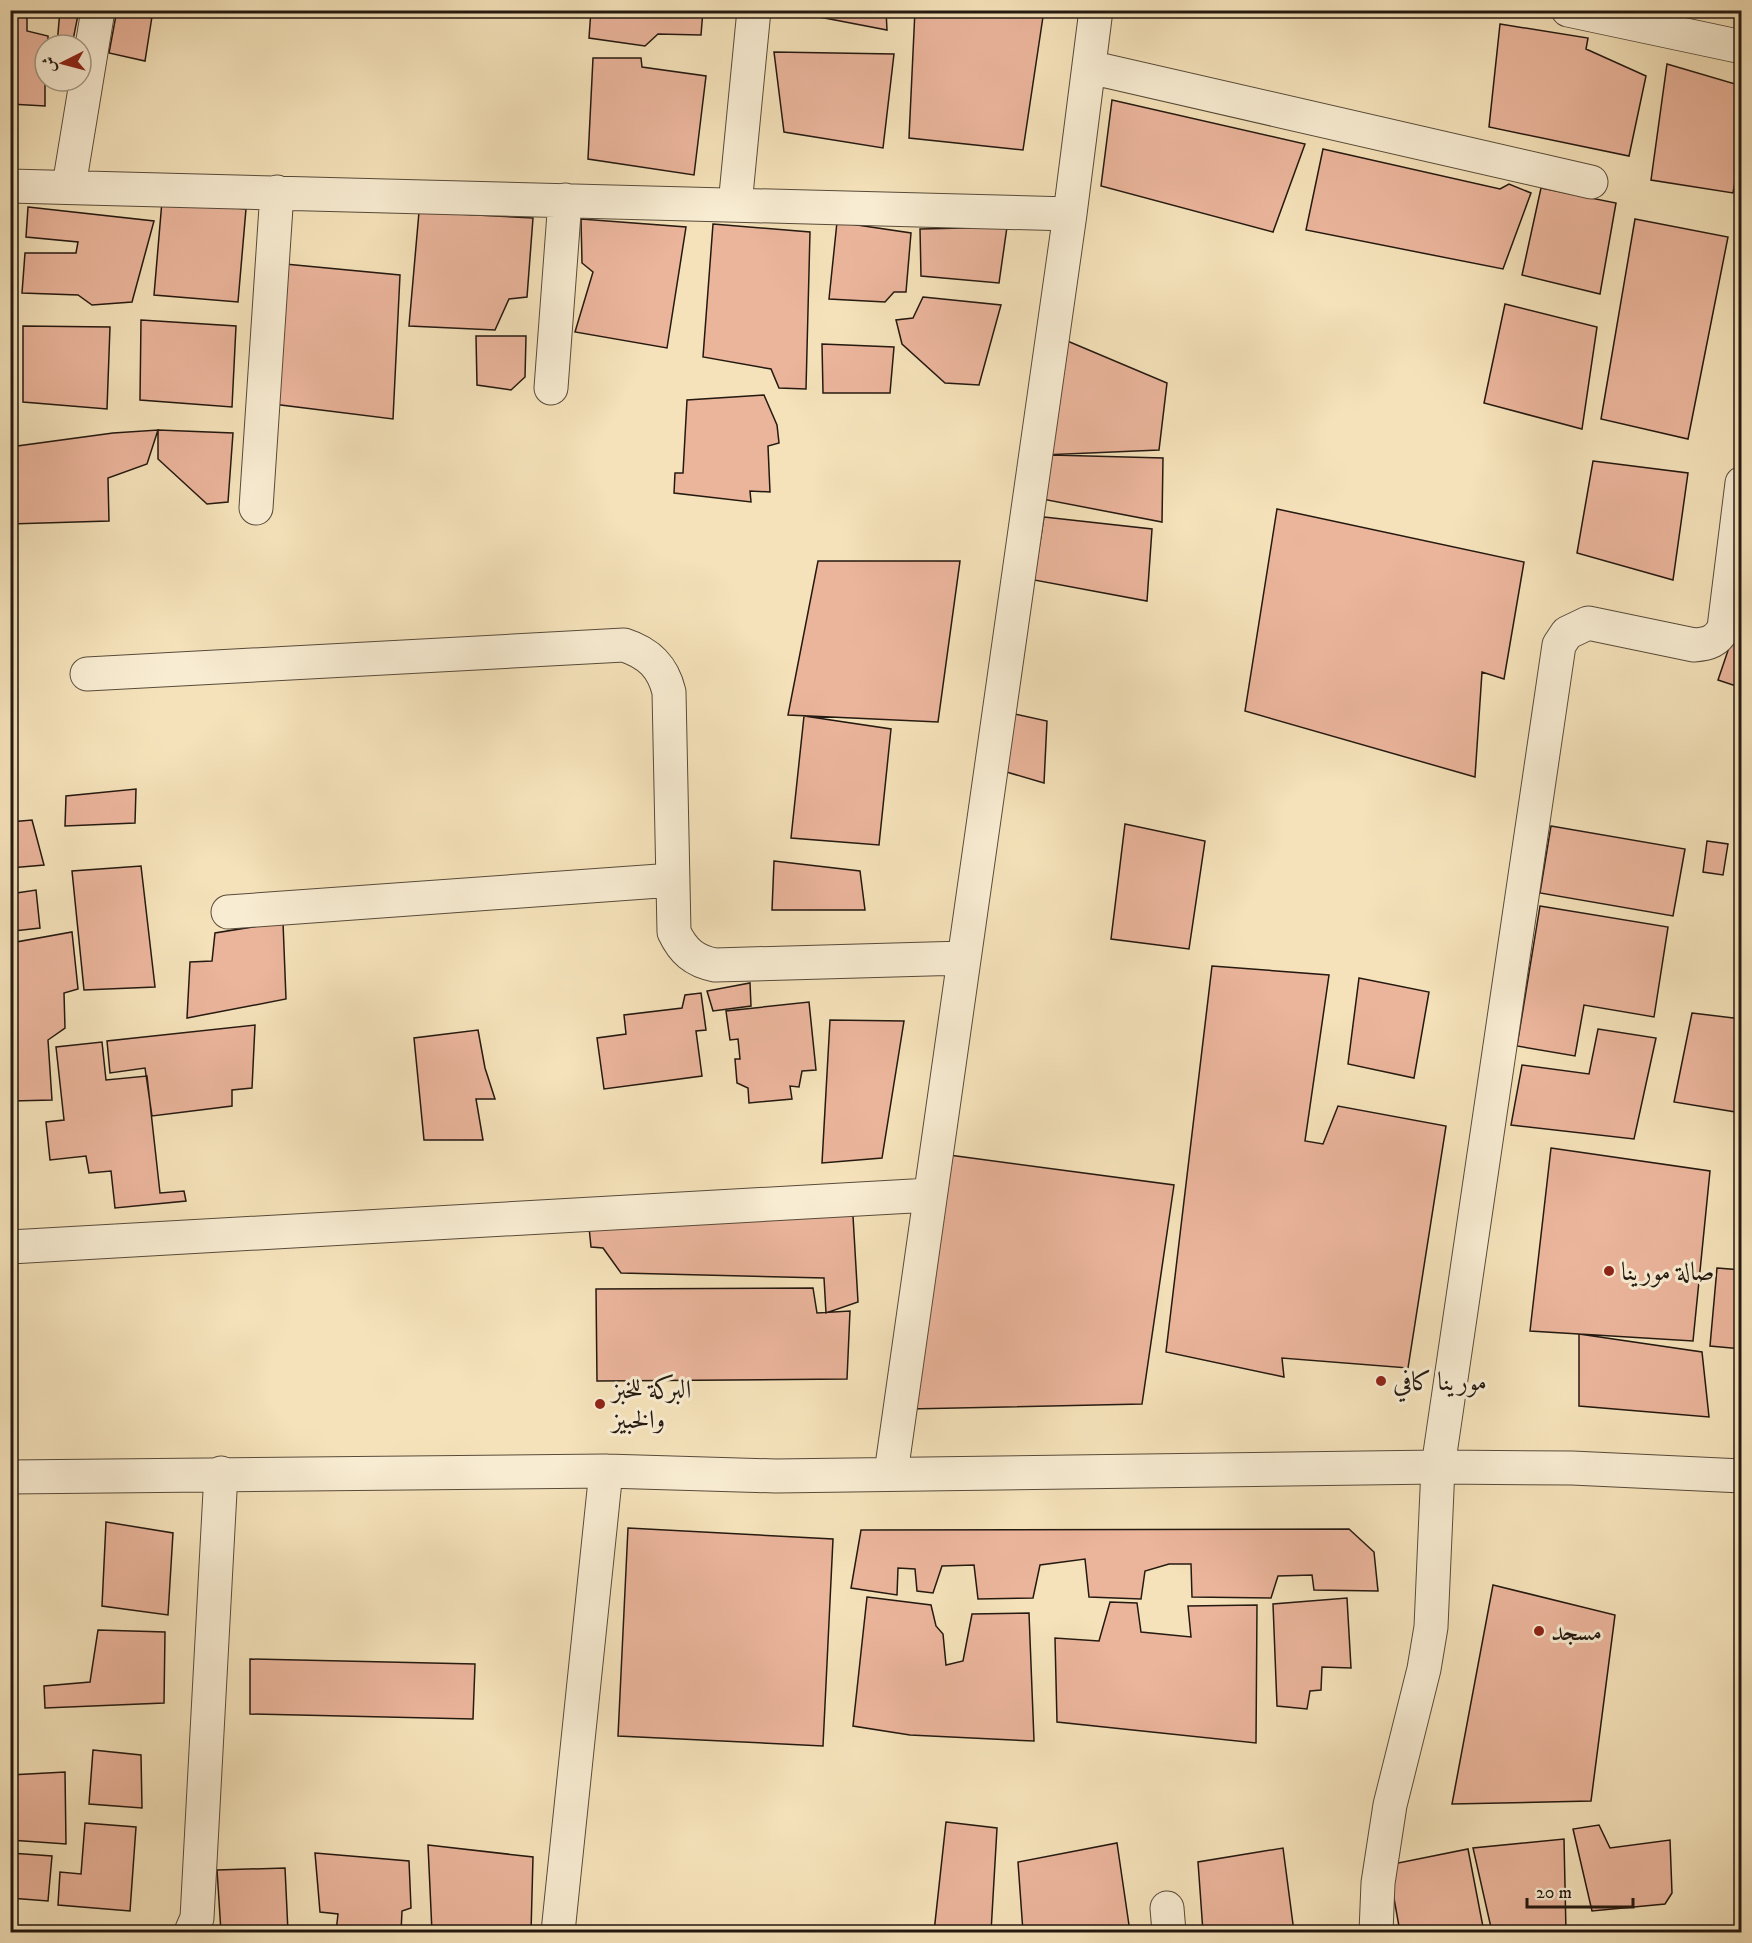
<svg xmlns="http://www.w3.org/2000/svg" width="1752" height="1943" font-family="'IM FELL DW Pica',Amiri,serif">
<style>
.building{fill:#ebb59c;stroke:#241910;stroke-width:1.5}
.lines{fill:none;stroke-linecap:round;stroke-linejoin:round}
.minor-casing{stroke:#584b3a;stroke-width:35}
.minor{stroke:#f8ecd2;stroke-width:33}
.poi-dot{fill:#8f2418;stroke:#f8ecd2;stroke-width:2}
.labels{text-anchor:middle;stroke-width:6;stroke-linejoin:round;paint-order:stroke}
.poi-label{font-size:26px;fill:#241910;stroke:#f8ecd2;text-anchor:start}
</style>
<rect width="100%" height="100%" fill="#f5e2ba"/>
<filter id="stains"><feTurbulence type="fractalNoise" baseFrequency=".00333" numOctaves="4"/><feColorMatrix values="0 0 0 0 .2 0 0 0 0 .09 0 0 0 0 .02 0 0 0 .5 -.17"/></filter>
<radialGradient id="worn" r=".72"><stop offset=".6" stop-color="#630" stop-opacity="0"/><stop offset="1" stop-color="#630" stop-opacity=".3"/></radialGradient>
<path class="building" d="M60,10H79L72,45H57Z
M117,10H153L145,61L109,53Z
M591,10H703L701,35L658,34L645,46L589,38Z
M783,10H886L887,30Z
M915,10H1044L1023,150L909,138Z
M10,13L27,18V31L48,36V45H45V106L10,104Z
M1500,24L1588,38L1586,49L1646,76L1629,156L1489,127Z
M774,52L894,54L883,148L784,132Z
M593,58H641L642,67L706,76L694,175L588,159Z
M1667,64L1742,86V137L1733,193L1651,180Z
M1112,100L1305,144L1273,232L1101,186Z
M1323,149L1500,189L1509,184L1531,193L1503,269L1306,230Z
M1541,188L1616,203L1600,294L1522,275Z
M162,201L246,209L238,302L154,295Z
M28,207L154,221L132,302L92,305L78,295L22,293L25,253H76L78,242L26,237Z
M419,212L533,218L527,297L509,299L495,330L409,326Z
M581,219L686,227L667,348L575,332L593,272L582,263Z
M1635,219L1728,237L1688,439L1601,419Z
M837,222L911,233L906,292H894L885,302L829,299Z
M713,224L810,232L806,389L779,388L771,369L703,357Z
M1007,227L999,283L921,276L920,229Z
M285,264L400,275L393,419L273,404Z
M923,297L1001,305L979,385L945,383L902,344L896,320L913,318Z
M1505,304L1597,327L1582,429L1484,403Z
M141,320L236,326L232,407L140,400Z
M23,326L110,327L107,409L23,402Z
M476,336H526L525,377L511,390L477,385Z
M1065,340L1167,383L1159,450L1043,455Z
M822,344L894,347L890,393H823Z
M764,395L777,425L779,443L768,446L770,492L750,491L751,502L674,493L675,473H683L687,400Z
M158,430L233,433L228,502L207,504L158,459Z
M158,430L147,464L108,478L109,521L10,524V447L113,433Z
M1051,455L1163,458L1162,522L1042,499Z
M1593,461L1688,473L1673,580L1577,553Z
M1277,509L1524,562L1504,679L1482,672L1475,777L1245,711Z
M1044,517L1152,529L1147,601L1034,580Z
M818,561H960L938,722L788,715Z
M1739,618L1742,620V688L1718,680Z
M1015,714L1047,721L1044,783L1003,771Z
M804,716L891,729L879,845L791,838Z
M136,789L135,823L65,826L66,796Z
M32,820L44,865L10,868V822Z
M1125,824L1205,841L1189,949L1111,939Z
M1551,826L1685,849L1673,916L1540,893Z
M1707,841L1728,844L1723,875L1703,872Z
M774,861L860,871L865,910H772Z
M141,866L155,987L84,990L72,871Z
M36,890L40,928L14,931L10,894Z
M1540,906L1668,927L1654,1017L1584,1005L1575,1056L1517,1046Z
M283,922L286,999L187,1018L190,962L212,961L215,933Z
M72,932L78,989L64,993L65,1028L48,1040L52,1100L12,1101L11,943Z
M1212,966L1329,975L1305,1141L1323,1144L1338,1106L1446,1126L1408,1368L1282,1358L1284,1377L1166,1352Z
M1359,978L1429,992L1414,1078L1348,1064Z
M750,983L751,1006L713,1011L707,991Z
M701,993L706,1030L696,1031L702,1076L604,1089L597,1038L626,1034L624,1015L682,1008L685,995Z
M809,1002L816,1070L802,1071L799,1087L790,1086L792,1099L749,1103L748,1088L737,1083L735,1059H740L738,1039L730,1040L726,1011Z
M1692,1013L1742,1019V1113L1674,1102Z
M830,1020L904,1021L882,1158L822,1163Z
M255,1025L252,1088L232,1090V1106L152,1116L145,1068L110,1073L107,1041Z
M1598,1029L1656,1038L1634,1139L1511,1125L1522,1065L1589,1074Z
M478,1030L485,1068L495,1099H476L483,1140H424L414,1038Z
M102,1042L106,1080L147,1076L160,1193L184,1191L186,1201L115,1208L111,1171L89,1173L86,1156L50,1160L46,1122L64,1120L56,1047Z
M1551,1148L1710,1171L1693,1341L1530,1331Z
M949,1155L1174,1185L1142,1404L908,1409Z
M853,1216L858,1302L826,1313L824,1278L621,1273L603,1248L591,1247L588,1217Z
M1717,1268L1742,1270V1349L1710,1346Z
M813,1288L817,1313L850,1311L847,1379L597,1381L596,1289Z
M1579,1334L1702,1352L1709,1417L1579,1406Z
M106,1522L173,1533L168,1615L102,1606Z
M628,1528L833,1539L823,1746L618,1736Z
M1349,1529L1374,1552L1378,1591L1314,1590L1312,1575L1278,1576L1271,1598L1192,1597L1191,1564H1169L1145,1571L1141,1599L1089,1597L1085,1559L1040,1565L1033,1598L978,1599L974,1565L942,1566L933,1593L917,1591L915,1569L898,1568L897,1595L851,1588L861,1530Z
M1493,1585L1615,1615L1591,1801L1452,1804Z
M867,1597L931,1605L936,1626L943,1634L946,1665L963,1661L972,1614L1029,1613L1034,1741L910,1735L853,1726Z
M1347,1598L1351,1668L1322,1667L1321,1690L1310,1691L1307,1709L1277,1706L1273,1604Z
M1110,1602L1137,1603L1141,1632L1191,1637L1188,1606L1257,1605L1256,1743L1057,1722L1055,1638L1099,1641Z
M98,1630L165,1632L164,1703L45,1708L44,1686L90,1682Z
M250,1659L475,1664L473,1719L250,1714Z
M93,1750L141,1755L142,1808L89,1804Z
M65,1772L66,1844L10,1840V1775Z
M946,1822L997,1828L991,1932H934Z
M85,1823L136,1827L130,1911L58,1905L60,1872L81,1874Z
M1599,1825L1610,1848L1670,1840L1672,1893L1665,1904L1592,1911L1573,1829Z
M1564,1839L1566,1932H1492L1473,1848Z
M1117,1843L1130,1932H1023L1018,1862Z
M428,1845L533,1857L531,1932H432Z
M1283,1848L1294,1932H1203L1198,1862Z
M1468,1849L1484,1932H1400L1388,1865Z
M10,1853L52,1856L48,1901L10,1898Z
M315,1853L409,1861L411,1908L402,1911L401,1932H336L338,1914L320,1912Z
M285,1868L288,1932H221L217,1870Z
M679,1928L724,1929L723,1932H679Z"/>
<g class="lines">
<g class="minor-casing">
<path id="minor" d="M1568,10L1742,47
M1089,67L1591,182
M10,186L1070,214
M69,186L98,10
M735,205L754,10
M551,388L565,200
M256,508L277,192
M87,674L624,645C649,653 663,667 669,692L674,932C683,951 694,961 715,965L964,958
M228,912L673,880
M10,1247L930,1195
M891,1473L1070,214L1096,10
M10,1477L606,1471L776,1476L1438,1467L1572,1468L1742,1476
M1167,1908L1169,1932
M191,1932L197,1918L221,1473
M558,1932L606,1471
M1376,1932L1378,1883L1390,1805L1424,1669L1431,1627L1438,1467L1559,645L1567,633L1588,623L1694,645C1709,644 1717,641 1724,628L1742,483"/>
</g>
<use href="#minor" class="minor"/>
</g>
<g class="poi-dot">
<circle cx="1609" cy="1271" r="6"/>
<circle cx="1381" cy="1381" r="6"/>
<circle cx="600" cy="1404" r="6"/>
<circle cx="1539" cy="1631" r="6"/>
</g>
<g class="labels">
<g class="poi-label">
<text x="1621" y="1280">صالة مورينا</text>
<text x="1393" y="1390">مورينا كافي</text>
<text x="612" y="1398">البركة للخبز<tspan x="612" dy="30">والخبيز</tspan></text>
<text x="1551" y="1640">مسجد</text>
</g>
</g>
<rect width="1752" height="1943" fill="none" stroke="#f5e2ba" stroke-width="36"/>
<rect x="12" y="12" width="1728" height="1919" fill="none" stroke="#241910" stroke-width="3"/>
<rect x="18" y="18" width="1716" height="1907" fill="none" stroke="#241910" stroke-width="1.5"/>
<g transform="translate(63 63) rotate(264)"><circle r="28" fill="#f8ecd2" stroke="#a39884" stroke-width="1.5"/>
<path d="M0-4.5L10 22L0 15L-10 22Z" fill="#8f2418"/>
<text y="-9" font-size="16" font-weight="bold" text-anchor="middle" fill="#241910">ش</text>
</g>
<path d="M1527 1898v9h106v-9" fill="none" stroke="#241910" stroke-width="3"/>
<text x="1536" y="1898" font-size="18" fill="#241910" stroke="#f8ecd2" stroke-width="4.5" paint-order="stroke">20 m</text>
<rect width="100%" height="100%" filter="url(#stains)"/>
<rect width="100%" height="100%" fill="url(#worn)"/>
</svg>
